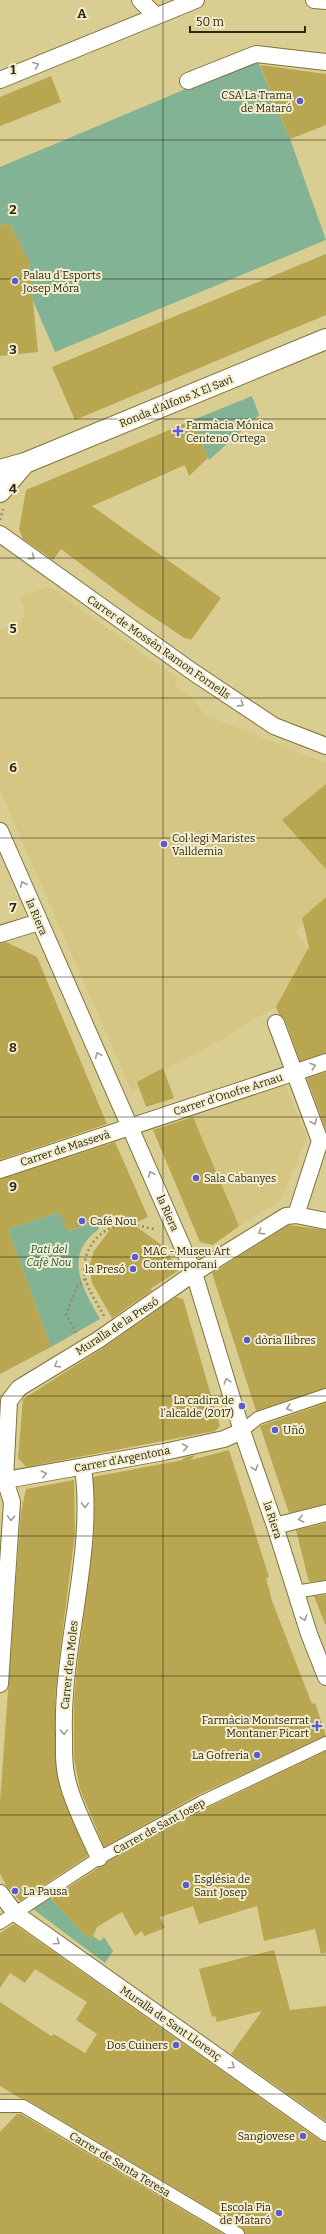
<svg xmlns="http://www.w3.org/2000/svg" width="326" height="2234" font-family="Bitter,serif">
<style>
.built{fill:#d5c683}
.green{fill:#82b395}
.building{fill:#b8a651}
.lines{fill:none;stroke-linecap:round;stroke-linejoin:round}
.pedestrian-casing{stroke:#7f733a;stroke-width:14}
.minor-casing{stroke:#7f733a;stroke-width:18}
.tertiary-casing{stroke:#7f733a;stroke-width:22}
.path{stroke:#968c5f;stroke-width:2.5;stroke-dasharray:2 3;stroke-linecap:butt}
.pedestrian{stroke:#fff;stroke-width:12}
.minor{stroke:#fff;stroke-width:16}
.tertiary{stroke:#fff;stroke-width:20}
.oneway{stroke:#a09e93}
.grid{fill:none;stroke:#2c270f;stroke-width:1;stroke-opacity:0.55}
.poi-dot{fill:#595bd2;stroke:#f4eed0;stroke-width:1.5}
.labels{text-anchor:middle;stroke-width:4;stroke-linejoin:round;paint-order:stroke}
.poi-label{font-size:11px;fill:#2c270f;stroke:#f4eed0;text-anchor:start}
.street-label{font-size:11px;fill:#2c270f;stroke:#f4eed0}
.park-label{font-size:11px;font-style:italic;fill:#165637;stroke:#f4eed0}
.grid-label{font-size:13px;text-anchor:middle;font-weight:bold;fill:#2c270f;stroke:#f4eed0;stroke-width:4;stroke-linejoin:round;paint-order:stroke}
</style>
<rect width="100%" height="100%" fill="#dacd92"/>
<path class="built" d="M48,586L177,678L174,684L193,699L205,715L326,763V785L283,820L326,869V897L303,917L306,922L295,932L326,971V983L277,1011L275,1007L205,1049L173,1065L160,1075L132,1092L0,790V630L19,622L24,616L25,611L20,598Z
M326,1070V1131L305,1077Z
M285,1085L307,1138L280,1201L239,1226L193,1117Z"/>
<path class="green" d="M257,59L290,139L326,240L55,352L33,301L29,261L10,224L0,225V167Z
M252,396L259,415L209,460L193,420Z
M60,1212L68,1231L97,1222L99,1229C62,1255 83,1289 100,1319L51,1347L8,1229Z
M50,1898L84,1934L92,1939L93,1936L100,1941L104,1937L113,1951L105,1963L33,1909Z"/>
<path class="building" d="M260,65L326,74V125L290,139Z
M51,76L61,102L0,126V97Z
M10,224L29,261L38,352L0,356V225Z
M326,254V315L75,420L52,367Z
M193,420L208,458L189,476L185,465L92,506L221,598L191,640L187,638L186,639L138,607L61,549L53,560L23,539L19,529L26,490Z
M326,784V869L282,820Z
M326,897V1053L300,1061L285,1020L279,1014L276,1007L309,947L302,918Z
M6,942L37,957L107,1124L0,1160V943Z
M163,1068L174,1098L146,1107L137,1082Z
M326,1072V1130L307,1078Z
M193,1117L239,1226L213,1245L200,1242L153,1130Z
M115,1142L148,1217L133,1224L163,1246L178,1271L150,1289L153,1290L112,1318L92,1283L89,1266L94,1251L122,1214L67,1231L60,1212L8,1229L51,1347L0,1374V1179Z
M289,1225L326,1230V1388L256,1411L212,1273Z
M176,1297L183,1299L220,1426L215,1431L26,1467L18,1458L23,1399L103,1348Z
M326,1403V1504L289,1513L260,1426Z
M229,1450L269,1577L266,1578L272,1601L312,1704L315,1703L326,1736L198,1795L104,1847L80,1789L74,1758V1702L77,1669L94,1535L93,1477L183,1460V1458L195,1455L191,1460Z
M74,1480L75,1533L58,1667L55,1701V1759L62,1795L88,1856L20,1901L7,1887L0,1874V1802L21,1512L26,1489Z
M326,1523V1580L309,1582L296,1530Z
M326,1595V1624H325L314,1596Z
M326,1751V1953L321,1954L315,1929L264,1941L257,1906L199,1924L193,1906L160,1917L165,1928L144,1936L142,1931L135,1936L122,1912L97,1927L92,1939L84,1934L51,1899L107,1862L205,1809Z
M14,1924L321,2141L326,2142V2234H245L242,2228L27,2100L20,2098L0,2086V2002L51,2036L54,2034L85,2053L97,2034L76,2020L87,2002L35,1969L25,1983L10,1973L0,1988V1933Z
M274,1950L290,2010L326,2006V2121L231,2054L262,2011L217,2022L215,2016L212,2017L199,1969Z
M17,2114H21L223,2234H0V2132Z"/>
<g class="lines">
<g class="pedestrian-casing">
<path id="pedestrian" d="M242,1431L258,1418L326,1395
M295,1592L326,1587
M0,1923L99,1858L202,1802L326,1743
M0,2106H23L238,2234"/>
</g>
<g class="minor-casing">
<path id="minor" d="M140,0L156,16
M314,0L326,1
M0,80L196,0
M188,81L256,54L326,62
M0,534L193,672L274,726L326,746
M0,831L194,1273L242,1431L275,1526L309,1634L326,1677
M0,934L39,922
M276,1023L320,1141L296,1215
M0,1170L326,1062
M83,1467C95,1556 61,1645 64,1735C64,1750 63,1767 68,1783C74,1807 89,1835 99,1858
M0,1474L5,1480L12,1502L0,1684
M5,1480L9,1401L19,1388L98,1340L194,1273L286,1216L296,1215L326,1221
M0,1481L164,1452L224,1439L242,1431
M275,1526L326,1513
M0,1893L15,1913L326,2133"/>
</g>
<g class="tertiary-casing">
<path id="tertiary" d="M0,470L25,463L326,339
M0,492L25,463"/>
</g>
<path class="path" d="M0,520L3,509
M104,1316C98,1304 88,1291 85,1277C80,1249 102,1223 131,1224C139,1225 147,1228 155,1229
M76,1333L66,1314L77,1287L85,1279"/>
<use href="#pedestrian" class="pedestrian"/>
<use href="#minor" class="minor"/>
<use href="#tertiary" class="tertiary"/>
</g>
<defs><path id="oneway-chevron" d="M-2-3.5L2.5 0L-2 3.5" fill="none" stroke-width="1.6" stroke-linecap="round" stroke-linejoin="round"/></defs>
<g class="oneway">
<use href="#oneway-chevron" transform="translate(36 65) rotate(-22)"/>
<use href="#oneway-chevron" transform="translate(32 557) rotate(36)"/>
<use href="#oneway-chevron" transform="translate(241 704) rotate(33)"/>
<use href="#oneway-chevron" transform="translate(23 884) rotate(-113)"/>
<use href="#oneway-chevron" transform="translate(98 1055) rotate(-114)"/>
<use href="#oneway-chevron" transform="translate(313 1066) rotate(-19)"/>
<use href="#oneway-chevron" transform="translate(314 1122) rotate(68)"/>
<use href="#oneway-chevron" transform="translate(151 1174) rotate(-114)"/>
<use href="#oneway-chevron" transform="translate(261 1232) rotate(148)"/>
<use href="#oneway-chevron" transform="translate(57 1365) rotate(148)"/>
<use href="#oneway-chevron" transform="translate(227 1381) rotate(-107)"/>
<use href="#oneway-chevron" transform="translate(289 1408) rotate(162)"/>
<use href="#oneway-chevron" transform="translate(185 1447) rotate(-12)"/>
<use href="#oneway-chevron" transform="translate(255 1468) rotate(71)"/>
<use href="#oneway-chevron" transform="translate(44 1474) rotate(-11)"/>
<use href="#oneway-chevron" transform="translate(85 1505) rotate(90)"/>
<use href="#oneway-chevron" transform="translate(11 1518) rotate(92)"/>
<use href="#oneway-chevron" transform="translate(301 1519) rotate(167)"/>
<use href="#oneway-chevron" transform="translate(304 1618) rotate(72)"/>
<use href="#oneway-chevron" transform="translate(64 1732) rotate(88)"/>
<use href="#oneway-chevron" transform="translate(57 1942) rotate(35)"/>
<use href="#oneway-chevron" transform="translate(232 2066) rotate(35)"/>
</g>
<path class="grid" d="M163,0V2234M0,140H326M0,279H326M0,419H326M0,558H326M0,698H326M0,838H326M0,977H326M0,1117H326M0,1257H326M0,1396H326M0,1536H326M0,1676H326M0,1815H326M0,1955H326M0,2094H326"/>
<g class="poi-dot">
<circle cx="300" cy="101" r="4"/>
<circle cx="15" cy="281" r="4"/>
<path d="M176 425h4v4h4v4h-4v4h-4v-4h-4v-4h4z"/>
<circle cx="164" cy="844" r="4"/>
<circle cx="196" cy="1178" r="4"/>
<circle cx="82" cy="1221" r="4"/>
<circle cx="135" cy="1257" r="4"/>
<circle cx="133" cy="1269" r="4"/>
<circle cx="247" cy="1340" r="4"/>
<circle cx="242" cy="1406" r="4"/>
<circle cx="275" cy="1430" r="4"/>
<path d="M315 1720h4v4h4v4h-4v4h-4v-4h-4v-4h4z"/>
<circle cx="257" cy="1755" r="4"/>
<circle cx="186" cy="1885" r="4"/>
<circle cx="15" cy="1891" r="4"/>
<circle cx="176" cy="2045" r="4"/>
<circle cx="303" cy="2136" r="4"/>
<circle cx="279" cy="2213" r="4"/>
</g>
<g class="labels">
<g class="poi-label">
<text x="292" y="99" text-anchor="end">CSA La Trama<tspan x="292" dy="13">de Mataró</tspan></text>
<text x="23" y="279">Palau d'Esports<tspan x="23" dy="13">Josep Móra</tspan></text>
<text x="186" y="429">Farmàcia Mónica<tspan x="186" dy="13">Centeno Ortega</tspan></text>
<text x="172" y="842">Col·legi Maristes<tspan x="172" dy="13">Valldemia</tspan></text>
<text x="204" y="1182">Sala Cabanyes</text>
<text x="90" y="1225">Café Nou</text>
<text x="143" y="1255">MAC - Museu Art<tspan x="143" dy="13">Contemporani</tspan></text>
<text x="125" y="1273" text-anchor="end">la Presó</text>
<text x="255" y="1344">dòria llibres</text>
<text x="234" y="1404" text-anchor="end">La cadira de<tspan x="234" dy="13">l'alcalde (2017)</tspan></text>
<text x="283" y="1434">Uñó</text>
<text x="309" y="1724" text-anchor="end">Farmàcia Montserrat<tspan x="309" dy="13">Montaner Picart</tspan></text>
<text x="249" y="1759" text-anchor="end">La Gofreria</text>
<text x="194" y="1883">Església de<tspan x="194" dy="13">Sant Josep</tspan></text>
<text x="23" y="1895">La Pausa</text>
<text x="168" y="2049" text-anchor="end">Dos Cuiners</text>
<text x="295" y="2140" text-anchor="end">Sangiovese</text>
<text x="271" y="2211" text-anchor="end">Escola Pia<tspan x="271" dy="13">de Mataró</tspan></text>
</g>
<g class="street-label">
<text transform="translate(176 401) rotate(-22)" y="4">Ronda d'Alfons X El Savi</text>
<text transform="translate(159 647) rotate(35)" y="4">Carrer de Mossèn Ramon Fornells</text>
<text transform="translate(37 917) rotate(67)" y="4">la Riera</text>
<text transform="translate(228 1094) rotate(-18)" y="4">Carrer d'Onofre Arnau</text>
<text transform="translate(65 1148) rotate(-18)" y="4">Carrer de Massevà</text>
<text transform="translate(168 1213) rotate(66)" y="4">la Riera</text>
<text transform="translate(117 1326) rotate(-33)" y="4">Muralla de la Presó</text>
<text transform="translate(122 1459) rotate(-11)" y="4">Carrer d'Argentona</text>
<text transform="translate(273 1520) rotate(72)" y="4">la Riera</text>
<text transform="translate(69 1665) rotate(-84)" y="4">Carrer d'en Moles</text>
<text transform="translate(159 1826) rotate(-29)" y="4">Carrer de Sant Josep</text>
<text transform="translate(171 2023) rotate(35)" y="4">Muralla de Sant Llorenç</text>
<text transform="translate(120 2164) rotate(31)" y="4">Carrer de Santa Teresa</text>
</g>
<g class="park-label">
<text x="49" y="1253">Pati del<tspan x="49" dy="13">Cafè Nou</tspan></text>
</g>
</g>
<g class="grid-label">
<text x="82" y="18">A</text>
<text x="13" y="74">1</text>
<text x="13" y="214">2</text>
<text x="13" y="354">3</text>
<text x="13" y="493">4</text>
<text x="13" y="633">5</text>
<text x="13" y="772">6</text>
<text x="13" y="912">7</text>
<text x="13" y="1052">8</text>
<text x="13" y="1191">9</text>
</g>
<path d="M190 26v6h115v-6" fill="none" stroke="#2c270f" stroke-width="2"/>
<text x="196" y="26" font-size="12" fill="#2c270f" stroke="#f4eed0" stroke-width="3" paint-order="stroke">50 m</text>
</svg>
